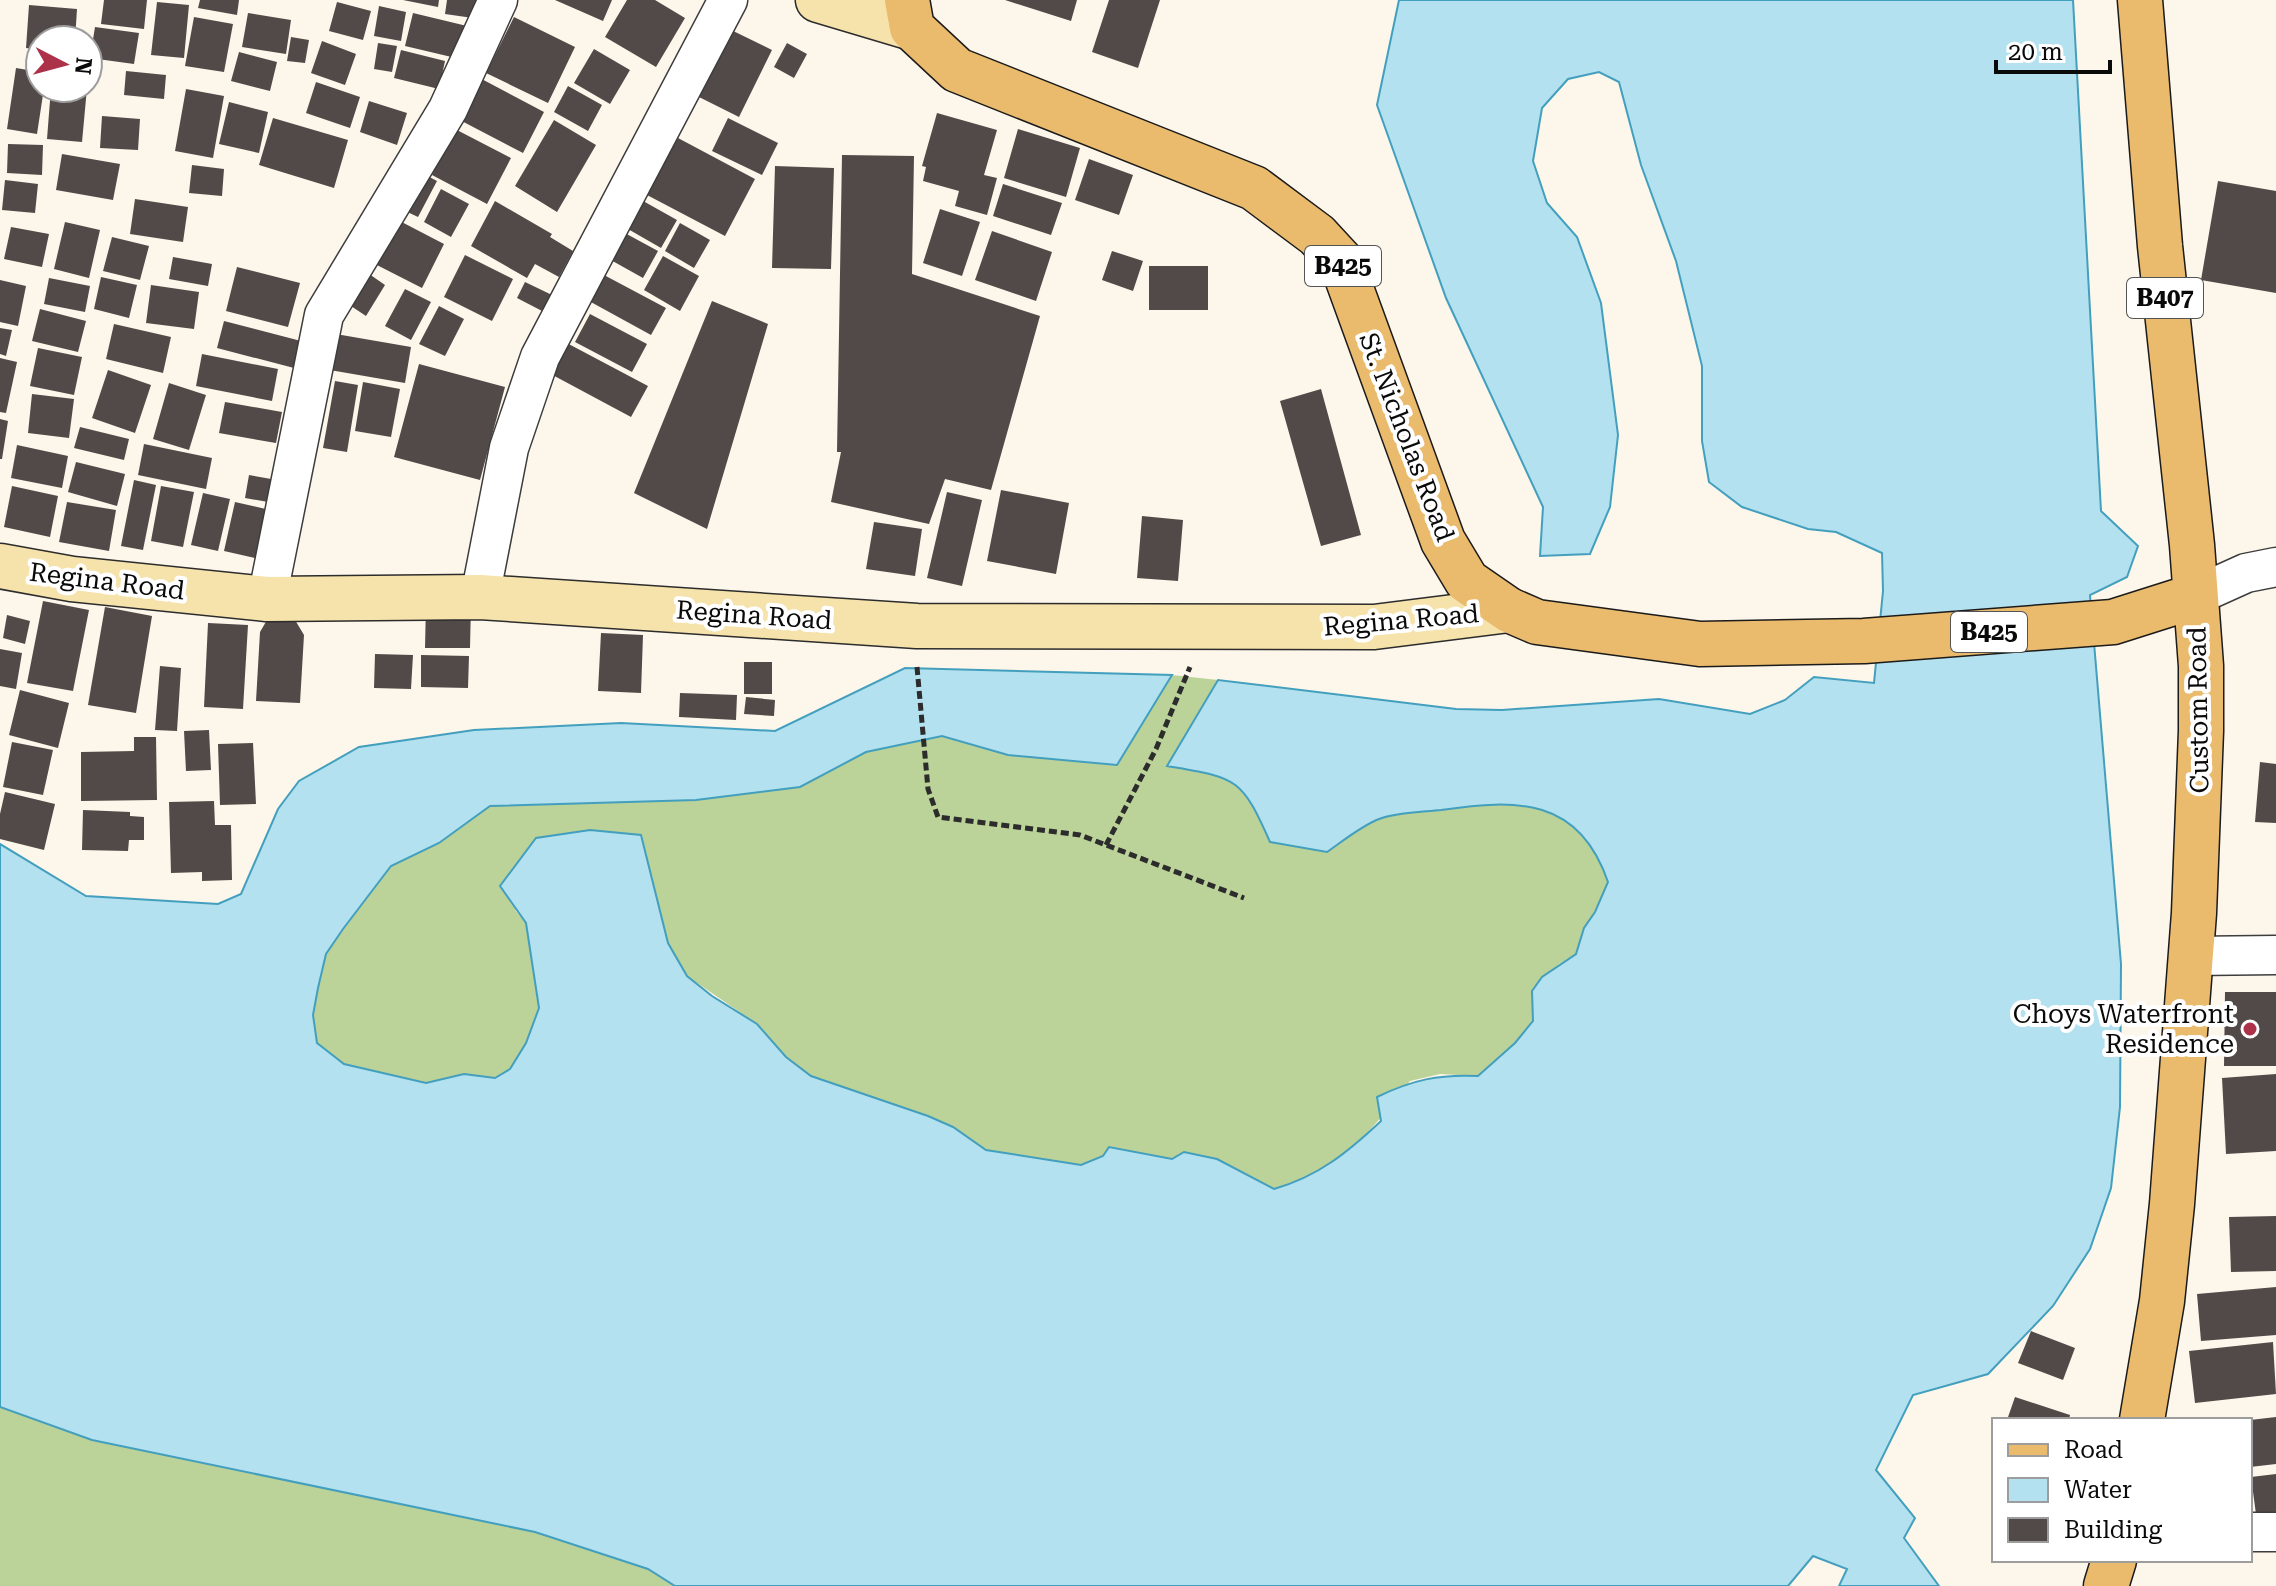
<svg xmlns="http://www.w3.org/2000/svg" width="2276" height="1586" font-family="'Roboto Serif',serif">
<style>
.forest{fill:#bbd299}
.water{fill:#b4e1ef;stroke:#439fbe;stroke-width:2}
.building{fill:#524a48}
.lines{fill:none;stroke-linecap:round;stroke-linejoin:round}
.street-casing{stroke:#3d3d3d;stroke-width:41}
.secondary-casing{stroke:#2c2c2c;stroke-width:47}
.primary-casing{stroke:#1b1b1b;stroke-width:47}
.path{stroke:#2c2c2c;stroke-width:5;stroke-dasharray:8 4;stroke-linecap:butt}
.street{stroke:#fff;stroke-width:38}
.secondary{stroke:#f6e3ac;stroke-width:44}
.primary{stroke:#eaba6d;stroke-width:44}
.poi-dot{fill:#ab3249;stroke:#fff;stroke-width:3}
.labels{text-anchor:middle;stroke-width:8;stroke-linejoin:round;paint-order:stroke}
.shield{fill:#fff;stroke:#545454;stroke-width:2}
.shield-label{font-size:24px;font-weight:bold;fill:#0a0a0a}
.street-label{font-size:26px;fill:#0a0a0a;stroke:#fff}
.poi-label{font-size:26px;fill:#0a0a0a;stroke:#fff;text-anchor:end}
</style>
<rect width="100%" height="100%" fill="#fdf6ea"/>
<path class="forest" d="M1172,675L1218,680L1168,765C1236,778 1241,776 1270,842L1327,851C1343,841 1361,826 1379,819C1397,812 1422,812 1441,810C1517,799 1578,797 1608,882C1598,907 1584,928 1576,954L1559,964L1532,991L1533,1021L1515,1043L1478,1076L1440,1074L1410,1081C1373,1131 1336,1172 1274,1189L1217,1159H1172L1110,1147L1103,1156L1081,1165L986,1150L953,1127L928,1116L811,1076L786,1057L757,1024L687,976L668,943L641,835L515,910L526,923L539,1008L526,1043L510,1069L495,1078L464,1074L426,1083L344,1064L317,1043L313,1015L318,988L326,954L343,929L391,866L439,843L490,806L696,800L800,787L866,752L942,736L1008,755L1117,765Z
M0,1407L92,1440L535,1532L648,1569L675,1586H0Z"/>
<path class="water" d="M1399,0H2073L2101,511L2138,546L2127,577L2090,595L2121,964L2120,1107L2111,1188L2090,1249L2053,1306L1988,1374L1913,1395L1876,1470L1915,1518L1904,1538L1939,1586H1839L1847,1569L1813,1556L1788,1586H675L648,1569L535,1532L92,1440L0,1407V844L86,896L218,904L241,894L278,809L299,781L359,747L474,730L621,723L775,731L905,668L1172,675L1117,765L1008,755L942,736L866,752L800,787L696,800L490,806L439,843L391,866L343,929L326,954L318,988L313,1015L317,1043L344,1064L426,1083L464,1074L495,1078L510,1069L526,1043L539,1008L526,923L500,886L536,838L590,830L641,835L668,943L687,976L712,996L757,1024L786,1057L811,1076L928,1116L953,1127L986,1150L1081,1165L1103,1156L1109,1147L1172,1159L1184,1152L1217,1159L1274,1189C1319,1176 1348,1152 1381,1121L1377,1097C1412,1080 1439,1074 1478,1076L1515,1043L1533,1021L1532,991L1542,977L1576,954L1584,928L1595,912L1608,882C1579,797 1517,799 1441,810C1422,812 1397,812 1379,819C1361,826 1343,841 1327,852L1270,842C1241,776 1236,778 1167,766L1218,680L1456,709L1502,710L1659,699L1750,714L1785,700L1814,677L1874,683L1883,591L1882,553L1836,532L1808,529L1742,507L1709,482L1702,441V366L1676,261L1641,165L1619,82L1599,72L1568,79L1542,108L1533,161L1547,203L1577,237L1601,303L1618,435L1610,507L1590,554L1540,556L1543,507L1446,298L1377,105Z"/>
<path class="building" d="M104,0H147L144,29L101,24Z
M200,0H239L237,15L198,8Z
M403,0H439L438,7Z
M447,0H476L473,18L445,14Z
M555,0H612L603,21Z
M627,0H655L685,18L656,67L605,37Z
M1005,0H1077L1071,21Z
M1109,0H1160L1138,68L1092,52Z
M157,2L189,5L184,58L151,55Z
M337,2L371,11L363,40L329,31Z
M29,5L77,9L75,40H40V50L26,48Z
M379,6L406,12L401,41L374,36Z
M248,13L291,20L286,54L242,47Z
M413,13L467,26L460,59L405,46Z
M194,17L233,24L224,72L185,66Z
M514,17L575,47L548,103L486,73Z
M95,27L139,33L134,64L90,58Z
M725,27L772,50L739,117L693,94Z
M291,37L309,40L305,63L287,61Z
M322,41L356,54L345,85L311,73Z
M378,43L397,46L392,72L374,69Z
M787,43L807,54L794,78L774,67Z
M594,49L630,70L610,104L574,83Z
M401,50L445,61L439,89L394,78Z
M239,52L277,62L270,91L231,81Z
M16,68L40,72V88H44L37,134L7,129Z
M126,71L166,75L164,99L124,95Z
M476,76L544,112L523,153L454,117Z
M316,82L360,97L350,128L306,113Z
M568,86L602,105L588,131L554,112Z
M51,88H87L82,142L47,139Z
M186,89L224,96L213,158L175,151Z
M369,101L407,113L397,145L360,132Z
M229,102L268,112L259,153L219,144Z
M937,113L997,130L984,175L997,178L987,215L955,206L959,191L923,181L926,167L922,166Z
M102,116L140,119L138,150L100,148Z
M273,118L348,140L334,188L259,165Z
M728,118L778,143L762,175L712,151Z
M554,120L596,145L557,212L515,186Z
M455,129L511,158L487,204L432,175Z
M1018,129L1080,148L1066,197L1004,178Z
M678,138L755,179L725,236L647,195Z
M8,144L43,145L42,175L7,173Z
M62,154L120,164L113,200L56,190Z
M842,155L914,156L912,274L1040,316L991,490L945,479L929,524L831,502L841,452H837Z
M1089,159L1133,175L1119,215L1075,200Z
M192,165L224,169L222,196L189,193Z
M775,166L834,168L831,269L772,268Z
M420,172L437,181L418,217L401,209Z
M5,180L38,184L35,213L2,210Z
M2218,181L2276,191V293L2201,280Z
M1003,184L1062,203L1051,235L993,216Z
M441,189L469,204L451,237L424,222Z
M636,197L677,220L661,248L621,225Z
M135,199L188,207L183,242L130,234Z
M495,201L552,234L550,237L573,251L559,277L535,264L527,278L471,246Z
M940,209L980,222L962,276L923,263Z
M394,218L444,244L422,288L371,262Z
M65,222L100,230L89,278L54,269Z
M680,223L710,240L694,268L665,251Z
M11,227L49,234L42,267L4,259Z
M992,231L1052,252L1036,301L975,280Z
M623,232L658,251L643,278L609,259Z
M112,237L149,246L140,280L103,271Z
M1112,251L1143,261L1133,291L1102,280Z
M465,255L513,279L492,321L444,297Z
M663,256L699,276L680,311L644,290Z
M173,257L212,264L208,286L169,279Z
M1149,266H1208V310H1149Z
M237,267L300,283L288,327L226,311Z
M362,269L385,285L366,316L342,300Z
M604,275L666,308L651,335L589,301Z
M101,277L137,285L129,318L94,309Z
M49,278L90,286L85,312L44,304Z
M0,280L26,286L18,326L0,322Z
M525,282L552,295L544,312L517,298Z
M151,285L199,292L194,329L146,323Z
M405,289L431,302L411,340L385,326Z
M712,301L768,324L707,529L634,493Z
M439,306L464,319L445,356L419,344Z
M40,309L86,321L78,352L32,341Z
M590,314L647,344L632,372L575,342Z
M224,321L301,341L294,368L217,348Z
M114,324L171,337L163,373L106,359Z
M0,328L12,330L6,356L0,354Z
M330,333L411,347L405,383L324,369Z
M563,341L648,386L631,417L547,372Z
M38,348L82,357L74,395L30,386Z
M202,354L278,369L272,401L196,386Z
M0,358L17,362L6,413L0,412Z
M419,364L505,387L480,480L394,457Z
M108,370L151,385L135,433L92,418Z
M335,381L358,385L347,452L323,448Z
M363,382L400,389L391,437L355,431Z
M169,383L206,395L189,450L153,439Z
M1321,389L1361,535L1321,546L1280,401Z
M32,394L74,399L69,438L28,433Z
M225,402L282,412L276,443L219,433Z
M0,419L8,421L2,459H0Z
M80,427L129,439L124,460L74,448Z
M144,444L212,458L206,489L138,475Z
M17,445L68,456L62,488L11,478Z
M76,462L125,474L117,506L68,492Z
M249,475L277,480L274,503L245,498Z
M134,480L156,485L143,550L121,546Z
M12,486L58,496L50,537L4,527Z
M161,486L194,492L183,547L151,541Z
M1001,490L1069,503L1056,574L987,561Z
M947,492L982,500L962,586L927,578Z
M203,493L230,499L218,551L191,545Z
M67,502L116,510L109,551L59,542Z
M235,502L270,510L259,559L224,551Z
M1142,516L1183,520L1178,581L1137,578Z
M874,522L922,529L915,576L866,569Z
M43,601L89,610L73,691L27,683Z
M426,603L471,604L470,648H425Z
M105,607L152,616L136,713L88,705Z
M7,615L30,621L25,644L3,638Z
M267,620H295L304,635L300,703L256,701L260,632Z
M208,623L248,625L243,709L204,707Z
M601,633L643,635L641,693L598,691Z
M0,649L22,653L16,689L0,686Z
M375,654L413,655L411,689L374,688Z
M421,655L469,656L468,688L421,687Z
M744,662H772V694H744Z
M160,666L181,668L177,731L155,730Z
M20,690L69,703L58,748L9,735Z
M680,693L737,695L736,720L679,717Z
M746,697L775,700L774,716L744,714Z
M209,730L211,770L186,771L184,731Z
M134,737H156L157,800L81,801V752L134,751Z
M12,742L53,750L43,795L3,787Z
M253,743L256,804L220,805L218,744Z
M2260,762L2276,764V823L2255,822Z
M5,792L55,804L44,850L0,839V814Z
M214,801L215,825H231L232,880L202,881V872L171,873L169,802Z
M83,810L130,812V816L144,817V840H129L128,851L82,850Z
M2225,992H2276V1066H2224Z
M2276,1074V1151L2226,1154L2222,1078Z
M2276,1216V1271L2231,1272L2229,1217Z
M2276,1287V1335L2201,1341L2197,1294Z
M2031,1331L2075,1348L2063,1380L2018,1363Z
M2273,1342L2276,1394L2195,1403L2189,1351Z
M2015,1397L2070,1415L2069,1420H2007Z
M2276,1417V1464L2250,1467V1420Z
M2276,1474V1527L2258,1529L2251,1477Z"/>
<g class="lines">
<g class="street-casing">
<path id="street" d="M2195,596L2246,573L2276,567
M480,597L509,448L540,357L728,0
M267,599L324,315L448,109L498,0
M2191,956L2276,955
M2250,1532H2276"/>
</g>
<g class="secondary-casing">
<path id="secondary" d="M818,0L912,28
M0,566L72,579L267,599L480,597L917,626L1374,627L1509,610"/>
</g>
<g class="primary-casing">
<path id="primary" d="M907,0L912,28L957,70L1254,188L1317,235L1341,261L1443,541L1467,581L1509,610L1537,622L1700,644L1864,641L2113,622L2195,596
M2140,0L2160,246L2192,545L2201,666V731L2194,913L2172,1204L2162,1301L2142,1420
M2106,1586L2114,1560"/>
</g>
<path class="path" d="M917,667L928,789L938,817L1080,835L1244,898
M1106,845L1156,749L1190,667"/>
<use href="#street" class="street"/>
<use href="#secondary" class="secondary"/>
<use href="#primary" class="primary"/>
</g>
<circle class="poi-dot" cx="2250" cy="1029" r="8"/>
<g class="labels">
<g class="shield">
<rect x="1305" y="246" width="76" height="40" rx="6"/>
<rect x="2127" y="278" width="76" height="40" rx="6"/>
<rect x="1951" y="612" width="76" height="40" rx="6"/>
</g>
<g class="shield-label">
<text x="1343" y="274">B425</text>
<text x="2165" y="306">B407</text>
<text x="1989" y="640">B425</text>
</g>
<g class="street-label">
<text transform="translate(1407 437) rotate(69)" y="9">St. Nicholas Road</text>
<text transform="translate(107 581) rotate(7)" y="9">Regina Road</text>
<text transform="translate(754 615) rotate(4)" y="9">Regina Road</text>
<text transform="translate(1401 620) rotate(-5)" y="9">Regina Road</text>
<text transform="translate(2198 710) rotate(-91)" y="9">Custom Road</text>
</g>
<g class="poi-label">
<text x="2234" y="1023">Choys Waterfront<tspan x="2234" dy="30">Residence</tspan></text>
</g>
</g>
<rect x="1992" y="1418" width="260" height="144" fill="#ffffff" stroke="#9d9d9d" stroke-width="2"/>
<rect x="2008" y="1444" width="40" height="12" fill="#eaba6d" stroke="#9d9d9d" stroke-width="2"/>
<text x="2064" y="1458" font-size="24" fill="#0a0a0a">Road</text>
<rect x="2008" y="1478" width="40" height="24" fill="#b4e1ef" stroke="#9d9d9d" stroke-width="2"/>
<text x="2064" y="1498" font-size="24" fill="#0a0a0a">Water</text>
<rect x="2008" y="1518" width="40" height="24" fill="#524a48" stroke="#9d9d9d" stroke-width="2"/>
<text x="2064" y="1538" font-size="24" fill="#0a0a0a">Building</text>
<g transform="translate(64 64) rotate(96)"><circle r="38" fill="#ffffff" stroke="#9d9d9d" stroke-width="2"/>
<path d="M0-6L14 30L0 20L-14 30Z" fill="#ab3249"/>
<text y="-12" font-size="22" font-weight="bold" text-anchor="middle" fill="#0a0a0a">N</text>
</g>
<path d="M1996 60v12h114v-12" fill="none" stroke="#0a0a0a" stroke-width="4"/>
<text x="2008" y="60" font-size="24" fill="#0a0a0a" stroke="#ffffff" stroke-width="6" paint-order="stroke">20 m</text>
</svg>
